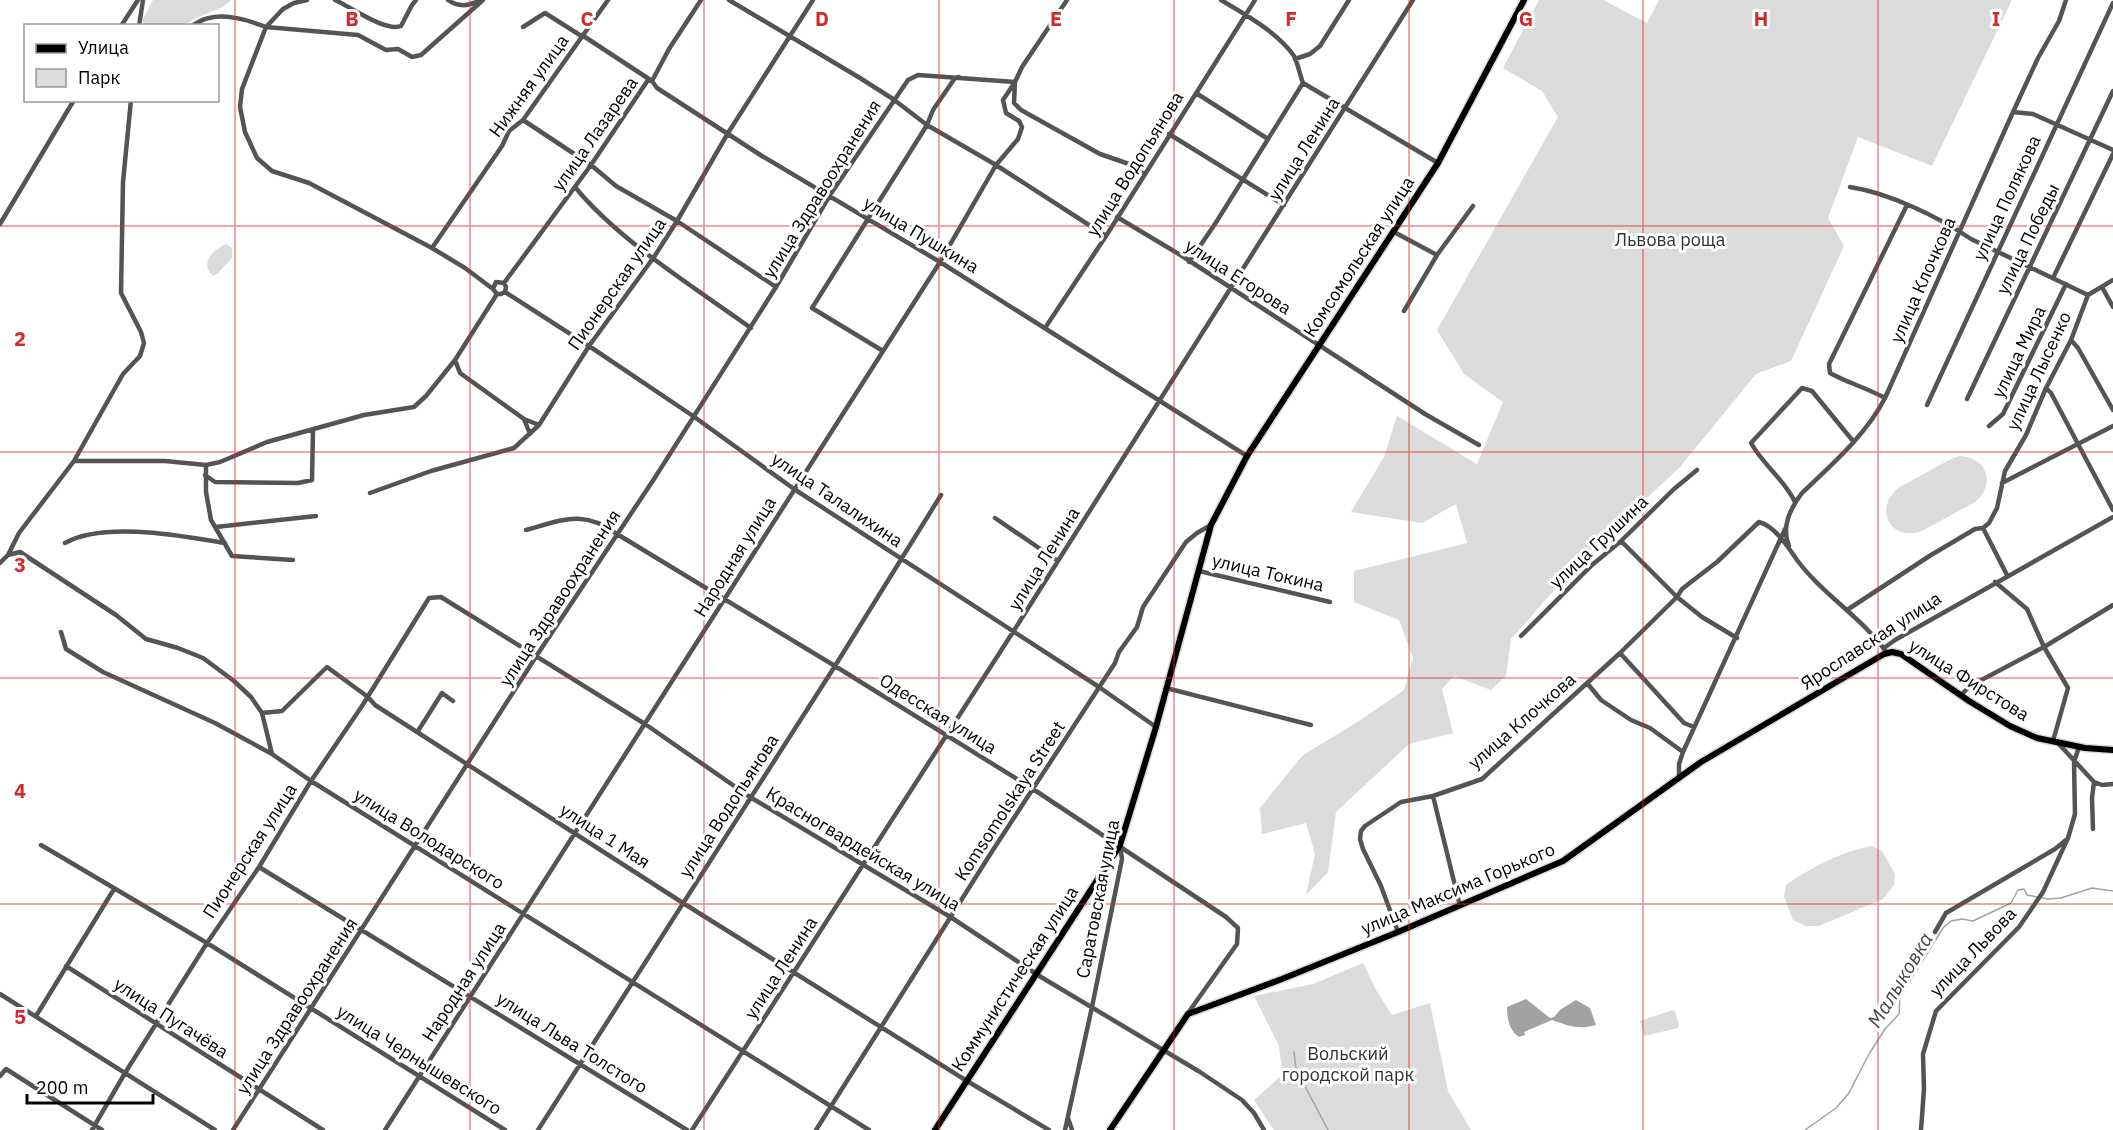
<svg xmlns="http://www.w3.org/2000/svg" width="2113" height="1130" font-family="'IBM Plex Sans',sans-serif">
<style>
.green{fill:#dbdbdb}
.water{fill:#a2a2a2}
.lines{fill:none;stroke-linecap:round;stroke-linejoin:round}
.stream{stroke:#a2a2a2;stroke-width:1.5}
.major-casing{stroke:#dbdbdb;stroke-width:9}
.minor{stroke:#545454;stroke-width:4.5}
.major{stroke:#000;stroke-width:6}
.grid{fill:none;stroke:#d62828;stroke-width:1.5;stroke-opacity:0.55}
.labels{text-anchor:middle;stroke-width:6;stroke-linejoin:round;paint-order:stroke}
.street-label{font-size:18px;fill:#000;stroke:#fff}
.park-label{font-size:18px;fill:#323232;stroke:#fff}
.water-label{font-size:20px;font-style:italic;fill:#434343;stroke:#fff}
.grid-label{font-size:20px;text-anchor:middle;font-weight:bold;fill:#d62828;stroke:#fff;stroke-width:6;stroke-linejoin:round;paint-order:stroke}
</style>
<rect width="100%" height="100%" fill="#fff"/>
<path class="green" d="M153,0H231L223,7L196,18L185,25H144L142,21Z
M1539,0H1603L1647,23L1659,0H2012L1932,166L1858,137L1828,218L1844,246L1791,361L1756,374L1680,467L1580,561L1511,639L1506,676L1491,690L1454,676L1442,689L1453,733L1409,744L1336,812L1328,872L1306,895L1315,854L1306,823L1262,834L1260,808L1302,756L1365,717L1404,690L1413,658L1399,620L1354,602V571L1467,543L1456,504L1422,523L1351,512L1384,457L1397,416L1477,464L1503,402L1464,374L1437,330L1558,117L1542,91L1503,68Z
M226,244L232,248V258L217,274L213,276C199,263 213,250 226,244Z
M1960,456C1988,458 1996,484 1975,502L1922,531C1891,542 1873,510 1898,488L1951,459Z
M1872,846L1882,851L1895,874L1894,885L1883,899L1819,926H1806L1793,920L1784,897L1786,885C1808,869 1845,850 1872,846Z
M1363,963L1376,990L1392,1015L1430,1003L1448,1091L1471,1130H1274L1254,1100L1282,1075V1073L1279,1046L1254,996L1313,984Z
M1673,1010L1675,1011L1679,1025L1678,1028L1644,1036L1640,1021Z"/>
<path class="water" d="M1526,999L1550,1018L1554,1017L1560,1010L1576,1000L1590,1008L1596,1025C1579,1030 1568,1026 1552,1020L1524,1032L1525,1035L1519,1037C1509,1030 1507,1019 1507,1007Z"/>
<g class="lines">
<path class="stream" d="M1294,1052L1296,1069L1328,1130
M1805,1130L1836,1108L1849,1093L1869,1054L1885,1029L1899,1014L1900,997L1943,928L1951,921L1962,919L1973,921L2011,903L2018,890L2024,889L2027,895L2048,899L2061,898L2092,888L2113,891"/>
<g class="major-casing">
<path id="major" d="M935,1130L1120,845L1156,727L1211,525L1247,456L1438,163L1524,0
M1110,1130L1188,1014L1282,979L1398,932L1563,861L1701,762L1884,654L1892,652L1901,654L1969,701L2010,726L2037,738L2085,748L2113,750"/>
</g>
<path class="minor" d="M307,0L294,3L283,9L266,27L242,89L240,107L245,132L257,158L272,171L309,183L432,248L465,268L493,289
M335,0C351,7 385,32 401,26L412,5L416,0
M448,0C459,8 469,6 480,0
M729,0L860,78L893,99L927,125L996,165L1106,236
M1221,0C1246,15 1277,32 1294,56C1298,64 1300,75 1303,83
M121,26L138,0
M139,26L143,0
M191,26C197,23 203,19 209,18C227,13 250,21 266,27L358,35L386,50L398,49L412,57L421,55L483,0
M523,27L545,13L583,37
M582,35L652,81L657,88L762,156L940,262L1247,456
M1295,59L1310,54L1320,46L1349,0
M1303,83L1438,163
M1196,93L1268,139
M2013,112L2033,114L2113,150
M523,120L591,165L616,186L677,221L776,287
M1169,134L1284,205
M575,187C618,240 694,287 751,328
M1850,187C1889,193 1939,217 1971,239L2088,295
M1117,217L1182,256L1425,414L1479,445
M0,224L74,100
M1394,232L1437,255
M432,248L502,146L509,131L523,120L608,0
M1189,262L1215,224L1303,83
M2053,278L2113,154
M496,282L504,283L506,287L505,292L501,294H497L493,289Z
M504,283L591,165L648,80L652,81L669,49L701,0
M2102,287L2113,307
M505,292L589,346L693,416L794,489L1099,687L1156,727
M1404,311L1437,255L1473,206
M1045,328L1106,236L1255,0
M2071,340L2078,348L2113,410
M883,351L812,308L927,125L933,110L955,78L959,77
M455,360L460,373L524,419L539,425
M2046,388L2051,393L2113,510
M1885,398C1867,388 1848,383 1830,373L1829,364L1907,205
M1967,399L2113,91
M1927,405L2113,3
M524,419L530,434
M1989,426L2003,414L2066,284
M74,461H165L206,465L220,462L267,442L364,415L414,407L426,396L455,360L497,294
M206,465V492L211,520L232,556L293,560
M205,475L215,482L298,483L312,480L313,430
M2002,483L2113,426
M370,493L431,471L514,448L539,425L589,346L654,257L677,221L728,133L813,0
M1795,502C1785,480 1763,465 1751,443L1802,388L1812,391L1853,441
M995,518L1058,561
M216,527L316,516
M1983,528L2007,575
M526,530C563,520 583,509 617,534L835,666L1033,789L1226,917L1238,928L1237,944L1188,1013
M1621,541L1677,597L1702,617L1737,638
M65,543C104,521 182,536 225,543
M1789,546C1781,527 1790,509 1802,493C1832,464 1866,435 1885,398L2013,112L2038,58L2059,21L2066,0
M8,555L20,552L116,615L146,639L178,648L203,658L234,681L251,697L262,713L272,754L311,781L869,1130
M0,563L8,555L19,533L74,461L123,374L140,356L144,343L141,332L121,293L123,182L131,100
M1199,571L1330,602
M1995,582L2027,609L2044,647L2068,688L2053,741
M1847,610L1931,555L1975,529L1983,528L1989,523L1997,508L2005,471L2026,435L2046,388L2071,340L2088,295L2113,280
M61,632L66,649L103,672L215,723L272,754
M1521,636L1592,565L1621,541L1674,489L1697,470
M1884,648L1895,640L2113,517
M1620,653L1684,723L1694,727
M1587,683L1601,700L1631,720L1650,728L1683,752
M1166,688L1311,725
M1961,695L1970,686L2044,647L2113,605
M262,713L282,711L327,667L368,697L375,705L683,903L967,1081L1049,1130
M418,731L442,693L453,701
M2058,743L2094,782L2102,785L2113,784
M1679,777V764L1683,752L1785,529
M1433,796L1460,906
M2093,829L2092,798L2094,782
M41,845L207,943L505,1130
M259,867L687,1130
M1398,932L1381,886L1363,849L1360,839L1361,831L1365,826L1401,802L1433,796L1482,779L1620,653L1677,597L1682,589L1717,562L1759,522C1775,526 1788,547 1797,560C1823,595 1863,618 1887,653
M1935,932L1946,913L2055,849L2066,840
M66,966L323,1130
M0,994L215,1130
M36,1016L114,889
M0,1076L6,1069L102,1130
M1068,1118L1072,1130
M92,1130L125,1073L207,943L259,867L311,781L362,706L429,598L441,597L645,724L750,797L952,918L1041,977L1200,1072L1242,1100L1254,1113L1264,1130
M233,1130L537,655L654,479L776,287L830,195L908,80L918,75L1015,82L1014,103L1021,110L1100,154L1129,164L1144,174
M385,1130L940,262L996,165L1018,139L1022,127L1019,121L1006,113L1003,100L1015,82L1022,67L1067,0
M538,1130L835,666L941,495
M692,1130L1013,632L1413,0
M816,1130L991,853L1115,663L1119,652L1137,627L1143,607L1186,542L1197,533L1211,525
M1065,1130L1092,1007L1122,859L1120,845
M1921,1130L1924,1089L1923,1054L1936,1011L2019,927L2043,892L2068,838L2075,814L2074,762L2079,747"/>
<use href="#major" class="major"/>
</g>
<path class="grid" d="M235,0V1130M470,0V1130M704,0V1130M939,0V1130M1174,0V1130M1409,0V1130M1643,0V1130M1878,0V1130M0,226H2113M0,452H2113M0,678H2113M0,904H2113"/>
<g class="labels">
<g class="street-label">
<text transform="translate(529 86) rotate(-54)" y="6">Нижняя улица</text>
<text transform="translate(595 134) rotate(-55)" y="6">улица Лазарева</text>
<text transform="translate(1304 149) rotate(-58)" y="6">улица Ленина</text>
<text transform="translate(1135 164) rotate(-58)" y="6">улица Водопьянова</text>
<text transform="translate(822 189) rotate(-58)" y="6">улица Здравоохранения</text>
<text transform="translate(2007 198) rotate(-65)" y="6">улица Полякова</text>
<text transform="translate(921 235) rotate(31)" y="6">улица Пушкина</text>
<text transform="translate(2028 239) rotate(-64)" y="6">улица Победы</text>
<text transform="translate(1359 257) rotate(-57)" y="6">Комсомольская улица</text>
<text transform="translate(1238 277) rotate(33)" y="6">улица Егорова</text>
<text transform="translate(1923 280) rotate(-66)" y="6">улица Клочкова</text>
<text transform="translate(617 284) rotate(-55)" y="6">Пионерская улица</text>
<text transform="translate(2019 352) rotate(-64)" y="6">улица Мира</text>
<text transform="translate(2039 371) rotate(-65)" y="6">улица Лысенко</text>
<text transform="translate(837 500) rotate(34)" y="6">улица Талалихина</text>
<text transform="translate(1599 542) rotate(-43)" y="6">улица Грушина</text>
<text transform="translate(735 557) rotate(-58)" y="6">Народная улица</text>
<text transform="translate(1044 559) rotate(-58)" y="6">улица Ленина</text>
<text transform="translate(1268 573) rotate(13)" y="6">улица Токина</text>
<text transform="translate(560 598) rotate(-57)" y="6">улица Здравоохранения</text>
<text transform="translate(1871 641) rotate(-33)" y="6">Ярославская улица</text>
<text transform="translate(1969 680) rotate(32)" y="6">улица Фирстова</text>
<text transform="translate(938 714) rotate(32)" y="6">Одесская улица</text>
<text transform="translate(1522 721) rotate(-41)" y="6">улица Клочкова</text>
<text transform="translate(1010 801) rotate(-57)" y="6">Komsomolskaya Street</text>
<text transform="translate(729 806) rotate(-57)" y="6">улица Водопьянова</text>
<text transform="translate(605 836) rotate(33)" y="6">улица 1 Мая</text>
<text transform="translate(429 839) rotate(32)" y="6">улица Володарского</text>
<text transform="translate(863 849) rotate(31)" y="6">Красногвардейская улица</text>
<text transform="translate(250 851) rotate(-57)" y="6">Пионерская улица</text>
<text transform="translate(1458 889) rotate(-23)" y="6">улица Максима Горького</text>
<text transform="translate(1098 899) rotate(-79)" y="6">Саратовская улица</text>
<text transform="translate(1973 952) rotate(-46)" y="6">улица Львова</text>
<text transform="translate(781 968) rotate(-57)" y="6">улица Ленина</text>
<text transform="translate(1015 979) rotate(-57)" y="6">Коммунистическая улица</text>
<text transform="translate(464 982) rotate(-57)" y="6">Народная улица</text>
<text transform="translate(297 1006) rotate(-57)" y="6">улица Здравоохранения</text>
<text transform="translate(171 1018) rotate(33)" y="6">улица Пугачёва</text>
<text transform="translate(572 1043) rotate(32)" y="6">улица Льва Толстого</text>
<text transform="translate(419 1060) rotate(32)" y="6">улица Чернышевского</text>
</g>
<g class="park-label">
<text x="1670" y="246">Львова роща</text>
<text x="1348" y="1060">Вольский<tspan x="1348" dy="21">городской парк</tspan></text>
</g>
<g class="water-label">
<text transform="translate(1900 980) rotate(-59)" y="7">Малыковка</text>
</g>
</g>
<g class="grid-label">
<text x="352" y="26">B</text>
<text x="587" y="26">C</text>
<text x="822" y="26">D</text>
<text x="1056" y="26">E</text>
<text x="1291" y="26">F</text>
<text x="1526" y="26">G</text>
<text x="1761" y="26">H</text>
<text x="1996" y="26">I</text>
<text x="20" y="346">2</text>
<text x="20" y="572">3</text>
<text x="20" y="798">4</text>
<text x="20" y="1024">5</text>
</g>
<rect x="24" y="24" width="195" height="78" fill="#ffffff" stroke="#999999" stroke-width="1.5"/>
<rect x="36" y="44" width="30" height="9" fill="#000000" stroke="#999999" stroke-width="1.5"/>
<text x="78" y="54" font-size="18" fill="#000000">Улица</text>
<rect x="36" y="69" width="30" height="18" fill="#dbdbdb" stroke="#999999" stroke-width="1.5"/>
<text x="78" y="84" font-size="18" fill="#000000">Парк</text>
<path d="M27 1094v9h126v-9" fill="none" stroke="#000000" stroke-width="3"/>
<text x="36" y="1094" font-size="18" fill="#000000" stroke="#ffffff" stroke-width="4.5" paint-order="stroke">200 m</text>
</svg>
